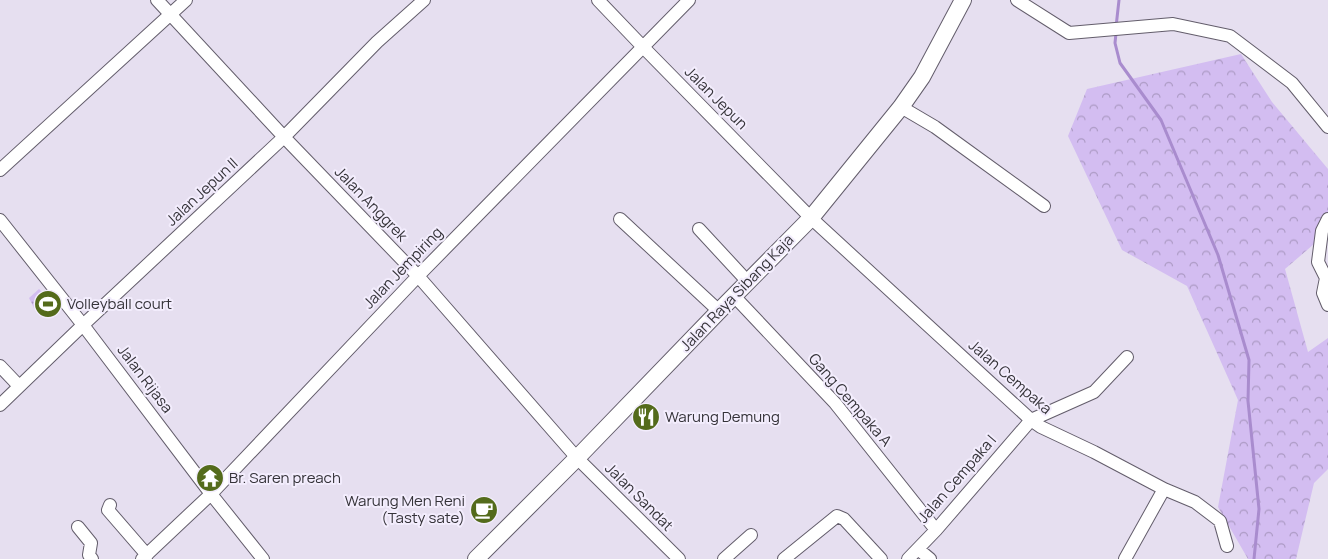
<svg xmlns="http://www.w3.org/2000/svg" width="1328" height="559" font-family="Manrope,sans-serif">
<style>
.forest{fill:url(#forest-crowns)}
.park{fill:url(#park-dots)}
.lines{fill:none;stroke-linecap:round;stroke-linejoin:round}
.stream{stroke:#a98cce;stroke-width:3}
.minor-casing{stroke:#635d6b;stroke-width:14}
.major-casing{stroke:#635d6b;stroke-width:18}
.minor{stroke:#fff;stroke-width:12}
.major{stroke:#fff;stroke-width:16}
.labels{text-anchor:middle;stroke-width:4;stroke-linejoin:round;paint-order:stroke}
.street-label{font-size:15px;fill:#353339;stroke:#f3edfd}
.poi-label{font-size:15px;fill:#353339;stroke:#f3edfd;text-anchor:start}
</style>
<defs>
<pattern id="forest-crowns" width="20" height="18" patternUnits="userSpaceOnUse" patternTransform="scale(1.25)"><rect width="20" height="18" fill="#d3bdf1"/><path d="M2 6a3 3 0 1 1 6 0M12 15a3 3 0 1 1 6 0" fill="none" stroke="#ac9ac4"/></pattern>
<pattern id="park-dots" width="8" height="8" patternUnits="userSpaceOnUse" patternTransform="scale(1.25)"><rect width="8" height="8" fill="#d3bdf1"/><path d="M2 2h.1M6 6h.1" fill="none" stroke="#ac9ac4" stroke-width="1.8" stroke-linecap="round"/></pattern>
</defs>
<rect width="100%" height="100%" fill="#e6dff0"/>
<path class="forest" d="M1241,54L1272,102L1328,169V232L1285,269L1308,352L1328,338V469L1314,483L1296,559H1248L1218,507L1238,400L1187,286L1122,250L1068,136L1087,89Z"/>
<path class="park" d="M39,289L61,311L52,312H36L29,298Z"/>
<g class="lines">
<path class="stream" d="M1116,27L1119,0
M1116,33L1115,43L1120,63L1161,120L1218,255L1249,360L1248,401L1259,509L1254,559"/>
<g class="minor-casing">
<path id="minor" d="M157,0L284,137L418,276L577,458L679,559
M598,0L643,47L811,218L1031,420L1041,427L1094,452L1164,489L1195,502L1220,521L1227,546
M1017,0L1069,33L1173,24L1230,36L1292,83L1328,127
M901,107L935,127L1044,206
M0,170L186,0
M620,219L719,311
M1328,219L1322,231L1318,262L1326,278L1323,293L1328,305
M0,220L83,325L211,494L263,559
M699,229L748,282
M734,296L835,403L936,530
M0,366L19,386
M0,405L83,325L284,137L377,42L424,0
M110,505L108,510L147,555
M78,527L91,543L89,555L92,559
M918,549L930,559
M142,559L211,494L418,276L689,0
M724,559L751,535
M784,559L837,516L844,519L881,559
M908,559L936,530L1031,420L1094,392L1127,357
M1125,559L1164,489"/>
</g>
<g class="major-casing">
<path id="major" d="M476,559L577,458L719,311L811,218L901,107L922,77L963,0"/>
</g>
<use href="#minor" class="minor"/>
<use href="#major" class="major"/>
</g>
<defs>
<g id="stadium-disc" transform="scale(1.4375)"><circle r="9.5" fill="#546b1b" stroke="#f3edfd"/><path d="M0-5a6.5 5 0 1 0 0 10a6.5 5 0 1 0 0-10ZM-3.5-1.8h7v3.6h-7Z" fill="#fff"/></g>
<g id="restaurant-disc" transform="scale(1.4375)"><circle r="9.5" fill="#546b1b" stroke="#f3edfd"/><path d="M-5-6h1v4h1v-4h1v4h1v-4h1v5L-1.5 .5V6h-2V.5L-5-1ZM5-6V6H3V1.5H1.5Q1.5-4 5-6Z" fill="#fff"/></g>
<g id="temple-disc" transform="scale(1.4375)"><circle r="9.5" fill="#546b1b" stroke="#f3edfd"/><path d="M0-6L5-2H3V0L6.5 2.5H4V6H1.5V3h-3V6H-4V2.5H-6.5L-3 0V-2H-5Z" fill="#fff"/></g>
<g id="cafe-disc" transform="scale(1.4375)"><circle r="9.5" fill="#546b1b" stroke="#f3edfd"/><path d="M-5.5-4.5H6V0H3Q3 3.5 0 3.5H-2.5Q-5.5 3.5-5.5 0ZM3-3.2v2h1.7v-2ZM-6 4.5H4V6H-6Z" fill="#fff"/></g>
</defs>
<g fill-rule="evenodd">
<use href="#stadium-disc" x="48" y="304"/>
<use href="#restaurant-disc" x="646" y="417"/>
<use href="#temple-disc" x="210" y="478"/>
<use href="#cafe-disc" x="484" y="510"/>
</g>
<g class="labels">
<g class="street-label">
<text transform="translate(716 98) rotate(45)" y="5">Jalan Jepun</text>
<text transform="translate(202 192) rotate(-43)" y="5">Jalan Jepun II</text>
<text transform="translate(371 204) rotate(46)" y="5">Jalan Anggrek</text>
<text transform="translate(403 268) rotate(-46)" y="5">Jalan Jempiring</text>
<text transform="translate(737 293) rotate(-46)" y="5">Jalan Raya Sibang Kaja</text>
<text transform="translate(1010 377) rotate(41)" y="5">Jalan Cempaka</text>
<text transform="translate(145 379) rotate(53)" y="5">Jalan Rijasa</text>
<text transform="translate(850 400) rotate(49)" y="5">Gang Cempaka A</text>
<text transform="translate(957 479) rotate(-49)" y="5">Jalan Cempaka I</text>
<text transform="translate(639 497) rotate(45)" y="5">Jalan Sandat</text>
</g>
<g class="poi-label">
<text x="67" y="309">Volleyball court</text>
<text x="665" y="422">Warung Demung</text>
<text x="229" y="483">Br. Saren preach</text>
<text x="465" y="506" text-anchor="end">Warung Men Reni<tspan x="465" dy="17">(Tasty sate)</tspan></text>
</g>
</g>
</svg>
